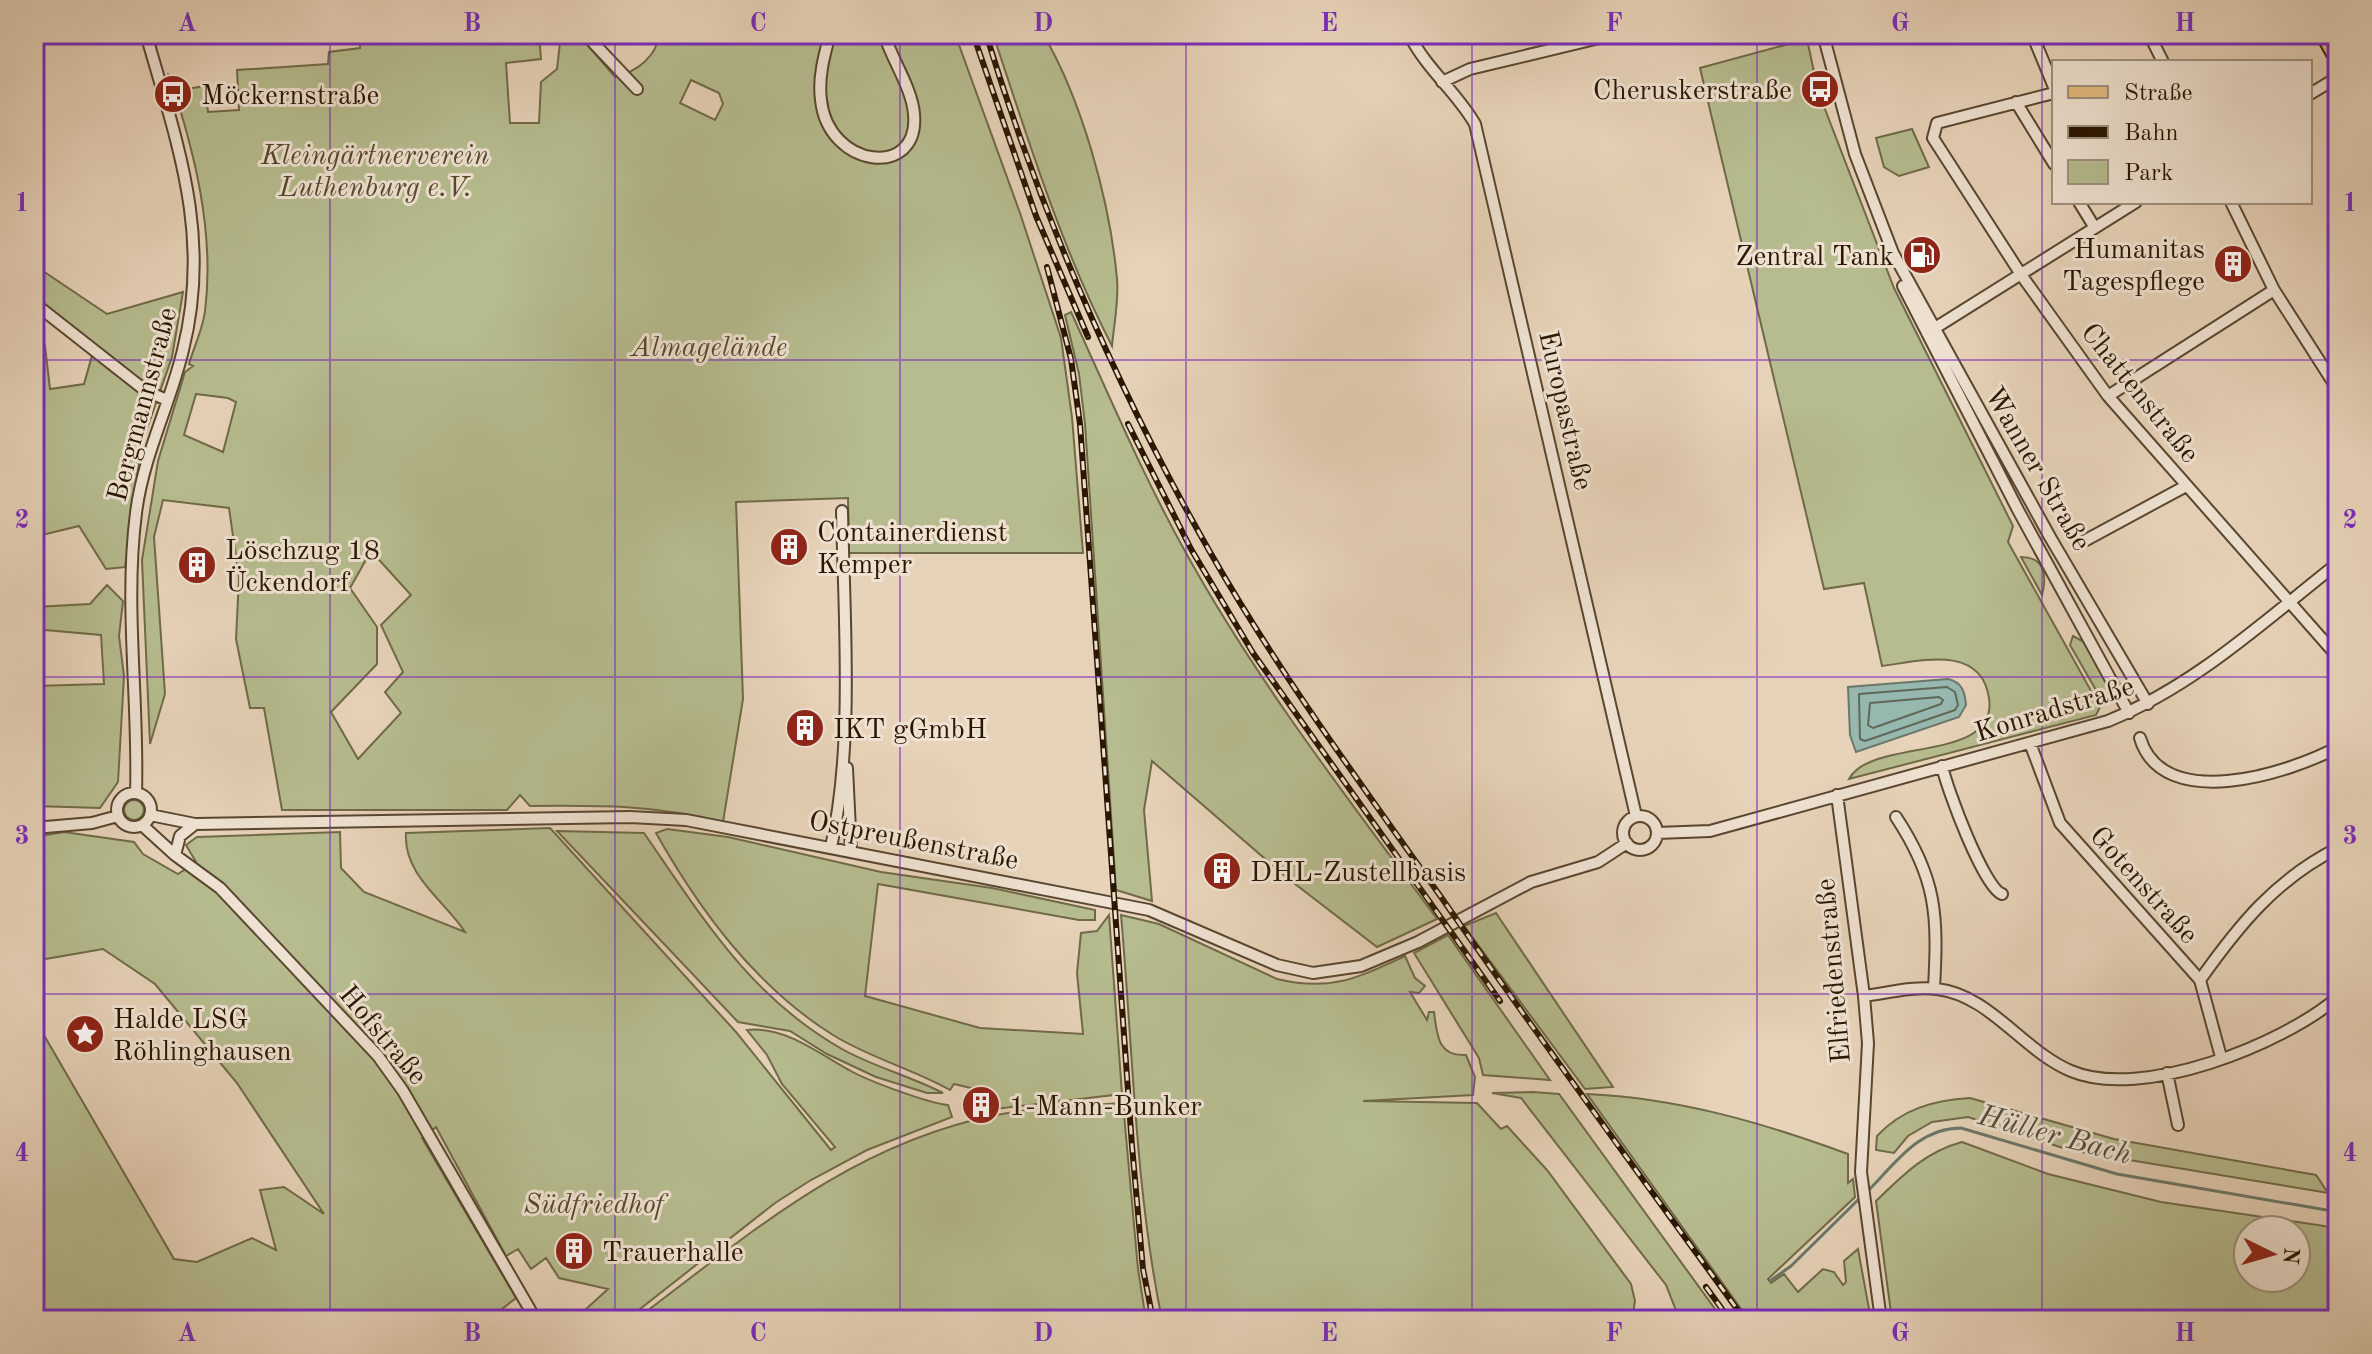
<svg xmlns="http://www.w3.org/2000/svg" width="2372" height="1354" font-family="'Old Standard TT',serif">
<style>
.green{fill:#b6bc8f;stroke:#706a48;stroke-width:2;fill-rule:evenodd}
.water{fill:#97b8af;stroke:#6b7869;stroke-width:2}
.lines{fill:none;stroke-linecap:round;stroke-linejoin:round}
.shore{stroke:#606858;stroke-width:2}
.stream{stroke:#6b7869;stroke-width:3}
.minor-casing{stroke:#59462f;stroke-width:14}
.major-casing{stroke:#2a1701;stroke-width:16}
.minor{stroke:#efe2d2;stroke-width:10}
.major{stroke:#e4ba7c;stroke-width:12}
.rail-casing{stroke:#2a1701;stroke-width:6}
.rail{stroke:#efe2d2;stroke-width:3;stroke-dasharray:9;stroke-linecap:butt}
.grid{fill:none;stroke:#7b2cbf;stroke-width:2;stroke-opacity:0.55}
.labels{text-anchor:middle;stroke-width:6;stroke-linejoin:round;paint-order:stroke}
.poi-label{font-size:28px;fill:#2a1701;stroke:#efe2d2;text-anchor:start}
.park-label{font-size:28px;font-style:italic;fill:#54492c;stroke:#efe2d2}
.street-label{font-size:28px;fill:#2a1701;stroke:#efe2d2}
.water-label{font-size:30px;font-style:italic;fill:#504f3e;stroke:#efe2d2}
.neatline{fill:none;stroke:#7b2cbf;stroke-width:3}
.grid-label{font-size:26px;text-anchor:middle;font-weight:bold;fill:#7b2cbf}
</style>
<rect width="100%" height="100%" fill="#e7d3b9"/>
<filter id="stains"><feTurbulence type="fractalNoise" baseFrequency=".0025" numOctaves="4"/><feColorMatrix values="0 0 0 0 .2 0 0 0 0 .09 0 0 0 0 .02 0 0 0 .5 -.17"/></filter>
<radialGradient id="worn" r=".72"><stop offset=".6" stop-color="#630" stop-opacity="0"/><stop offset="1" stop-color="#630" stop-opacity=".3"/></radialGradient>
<path class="green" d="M360,34H539L541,59L506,63L510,123H539L541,82L557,69L561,34H578L615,77C636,72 657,57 659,34H955L1020,213L1061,338L1072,417L1083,553H849L848,498L736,502L743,699L723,822C655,805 600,805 530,806L520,795L507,810H282L264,708H250L236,639L239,578L229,508L163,500L154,537L165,694L150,744L142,560L158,461L185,372L193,366L189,364C194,347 203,328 205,311C215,232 194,149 169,75L187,89L205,86L208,112L239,110L237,70L328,64L329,52L360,48ZM691,80L719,93L723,104L715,120L680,103ZM196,394L228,398L236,402L223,452L184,435ZM371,551L411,595L381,625L403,672L385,692L401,713L358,759L331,712L377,664V627L350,588Z
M993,34H1043C1082,100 1110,202 1117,279C1119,300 1114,324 1112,346C1061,247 1028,139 993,34Z
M1807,39L1818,91L1894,288L2013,526L2008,542L2100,707L2096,715L1849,779C1871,737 1999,764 1989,698C1981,644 1920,661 1882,666L1864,583L1824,589L1700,68Z
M1912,129L1929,167L1899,176L1884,167L1876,138Z
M34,265L107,314L183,292L172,357L141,446L125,567L106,569L79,526L34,537V348L45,346L50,389L84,384L95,345L34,297Z
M1071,312C1108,393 1143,476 1186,553C1258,683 1349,800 1437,919L1377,947L1286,877L1152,761L1144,810L1152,901L1116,890L1085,424L1079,374L1065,315Z
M2021,557C2045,557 2047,576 2042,595Z
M107,585L123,601L119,636L124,676L118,782L100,808L34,806V686L104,684L101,635L34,629V607L90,604Z
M2073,636L2086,643L2112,694L2100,697L2070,645Z
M124 810a10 10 0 1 1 20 0a10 10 0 1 1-20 0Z
M550,828L736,1032L831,1150L835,1147L782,1084L767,1055L747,1030C785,1026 818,1053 849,1070C868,1081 928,1103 948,1105L952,1117L867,1150L811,1180L775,1203L626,1320H574L608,1289L559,1278L546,1258L531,1269L518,1249L506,1256L436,1127L422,1138L516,1298L488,1320H34V1018L174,1259L197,1262L252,1238L276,1250L260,1190L284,1187L324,1214L237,1083L155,984L103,949L34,961V837L64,832L134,842L143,854L178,874L196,862L186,845L197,837L340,832L341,868L364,892L465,932C445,901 403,875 406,833Z
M667,829L728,837L881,872L992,888L1095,910V920H1079L878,884L865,996L980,1028L1083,1034L1077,973L1081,933L1097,931L1109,915L1122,1094L987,1110L984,1100L974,1104L970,1102L975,1089L954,1084L950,1090C913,1069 870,1058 833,1035C756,987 700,911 656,833Z
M557,831L644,833C702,917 750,997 842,1049C874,1067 910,1076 943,1093H927L876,1077L827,1054L790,1031L738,1022Z
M1496,913L1613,1087L1585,1089L1464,926Z
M1121,915L1159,924L1277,979C1331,992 1357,978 1405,956L1415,978L1425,986L1419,993L1410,992L1427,1020L1429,1012H1434C1437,1033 1437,1057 1466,1055L1475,1077L1473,1095L1363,1101L1477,1103L1501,1129L1507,1126L1547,1170L1631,1284L1635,1301L1632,1320H1162C1135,1188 1133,1050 1121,915Z
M1448,935L1550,1080L1483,1075L1479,1058L1414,953Z
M1533,1092L1559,1094L1723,1320L1712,1316L1695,1320L1690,1311L1679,1318L1666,1285L1521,1098L1492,1093Z
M1587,1094C1678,1098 1764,1123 1848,1154V1183L1853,1179L1855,1197L1768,1279L1771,1283L1784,1274L1798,1292L1823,1269L1834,1272L1843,1285L1846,1282L1844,1261L1858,1249L1871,1320H1749Z
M1970,1098L2114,1139L2316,1175L2328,1193L2069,1150L1968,1117L1932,1122L1908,1136L1894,1153L1876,1150L1877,1136C1902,1109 1934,1100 1970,1098Z
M1123,1103L1138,1269L1146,1320H635C750,1234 851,1144 996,1115C1038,1107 1081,1106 1123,1103Z
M1962,1142L2048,1174L2161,1202L2338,1228V1320L2235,1314L2196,1320H1892L1876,1201C1903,1175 1925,1152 1962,1142ZM2248,1230H2296V1278H2248Z"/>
<path class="water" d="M1948,679C1962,682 1965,692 1966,705L1959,717L1856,752L1850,735L1848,687Z"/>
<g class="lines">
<path class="shore" d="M1947,687L1955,692L1958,705L1955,710L1865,741L1860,739L1859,694Z
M1939,697L1943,700L1941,704L1873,728L1868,725L1870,703Z"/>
<path class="stream" d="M1867,1192C1895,1164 1918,1128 1961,1128L2117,1174L2338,1212
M1770,1281L1791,1266L1861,1197"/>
<g class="minor-casing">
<path id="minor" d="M585,34L637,89
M830,34C824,56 818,78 821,100C828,168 920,180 914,114C912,88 892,60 884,34
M1409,34C1426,69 1456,91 1475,124L1636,816
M1823,34L1855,154L1893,253L2050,537L2148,704
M2032,34L2054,87
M2149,34L2163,62
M1442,82L1470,69L1616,34
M2054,93L1937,123L1933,138L2022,276L2108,396L2338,657
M2310,94L2338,77
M2016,102L2054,164
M2079,202L2095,228
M2231,202L2274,290L2338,390
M1903,286L2018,510L2129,713
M34,303L146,391L167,400
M1927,333L2136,202
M2108,396L2274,290
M2086,540L2186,486
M2140,738C2163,814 2290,773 2338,747
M2030,743L2060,823L2200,980L2221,1057
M1942,766C1947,789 1984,888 2002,894
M847,768L851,851
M136,793C139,701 124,606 136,513C143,456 170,405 183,350C212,235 177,143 146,34
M117 810a17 17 0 1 1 34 0a17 17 0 1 1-34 0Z
M1837,795L1864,996L1868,1043L1861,1172L1881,1320
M150,815L195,824L630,817L686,820L1149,910L1277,965L1313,973L1361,966L1418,942L1531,882L1598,862L1627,843
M1623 833a17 17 0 1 1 34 0a17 17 0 1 1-34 0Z
M1896,817C1937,879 1938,916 1934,988
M142,825L175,855L220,888L378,1056L403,1091L536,1320
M34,828L92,823L118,816
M1657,833L1710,831L2108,721C2196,685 2264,621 2338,563
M831,847C854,748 844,614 842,511
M175,855L180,836L195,824
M2200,980C2239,925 2276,879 2338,848
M1864,996C1887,993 1914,986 1937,989C1990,995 2023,1051 2071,1071C2141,1101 2284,1044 2338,997
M2167,1073L2178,1125"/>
</g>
<g class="major-casing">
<path id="major" d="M2322,34L2338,63"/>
</g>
<use href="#minor" class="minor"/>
<use href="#major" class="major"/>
<g class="rail-casing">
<path id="rail" d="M973,34L1036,216L1088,337
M986,34C1041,214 1117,389 1210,552C1279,673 1361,784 1441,897C1540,1039 1643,1180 1745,1320
M1047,267L1071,359L1080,424L1132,1146L1143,1269L1153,1320
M1128,424L1191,549L1253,653L1500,1001
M1706,1287L1730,1320"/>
</g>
<use href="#rail" class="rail"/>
</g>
<path class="grid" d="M330,34V1320M615,34V1320M900,34V1320M1186,34V1320M1472,34V1320M1757,34V1320M2042,34V1320M34,360H2338M34,677H2338M34,994H2338"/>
<defs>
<g id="bus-disc" transform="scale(2)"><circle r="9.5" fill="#8f2418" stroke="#efe2d2"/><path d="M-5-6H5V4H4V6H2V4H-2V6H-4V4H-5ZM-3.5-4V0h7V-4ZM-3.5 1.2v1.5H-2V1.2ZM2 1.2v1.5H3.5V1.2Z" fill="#fff"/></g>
<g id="fuel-disc" transform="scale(2)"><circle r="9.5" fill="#8f2418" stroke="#efe2d2"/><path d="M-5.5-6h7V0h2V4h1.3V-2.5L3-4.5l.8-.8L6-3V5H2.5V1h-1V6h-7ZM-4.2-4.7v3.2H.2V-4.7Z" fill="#fff"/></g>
<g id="building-disc" transform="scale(2)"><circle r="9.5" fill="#8f2418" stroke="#efe2d2"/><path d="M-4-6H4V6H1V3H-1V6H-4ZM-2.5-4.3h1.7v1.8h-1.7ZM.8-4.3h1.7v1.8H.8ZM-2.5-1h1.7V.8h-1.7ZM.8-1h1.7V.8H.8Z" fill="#fff"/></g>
<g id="sight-disc" transform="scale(2)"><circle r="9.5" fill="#8f2418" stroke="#efe2d2"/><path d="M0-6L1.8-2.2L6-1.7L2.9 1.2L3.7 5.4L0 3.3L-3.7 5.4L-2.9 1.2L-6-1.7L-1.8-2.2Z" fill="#fff"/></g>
</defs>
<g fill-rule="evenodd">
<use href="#bus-disc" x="1820" y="89"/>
<use href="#bus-disc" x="173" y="94"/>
<use href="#fuel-disc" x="1922" y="255"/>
<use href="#building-disc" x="2233" y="264"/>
<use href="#building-disc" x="789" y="547"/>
<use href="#building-disc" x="197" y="565"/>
<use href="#building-disc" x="805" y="728"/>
<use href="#building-disc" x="1222" y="871"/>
<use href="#sight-disc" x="85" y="1034"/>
<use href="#building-disc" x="981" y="1105"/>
<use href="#building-disc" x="574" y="1251"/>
</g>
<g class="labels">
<g class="poi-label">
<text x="1792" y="99" text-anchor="end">Cheruskerstraße</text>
<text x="201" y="104">Möckernstraße</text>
<text x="2205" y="258" text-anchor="end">Humanitas<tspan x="2205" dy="32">Tagespflege</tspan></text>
<text x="1894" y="265" text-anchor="end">Zentral Tank</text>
<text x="817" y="541">Containerdienst<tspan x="817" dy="32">Kemper</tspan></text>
<text x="225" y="559">Löschzug 18<tspan x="225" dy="32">Ückendorf</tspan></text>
<text x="833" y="738">IKT gGmbH</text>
<text x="1250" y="881">DHL-Zustellbasis</text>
<text x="113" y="1028">Halde LSG<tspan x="113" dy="32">Röhlinghausen</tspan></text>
<text x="1009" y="1115">1-Mann-Bunker</text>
<text x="602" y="1261">Trauerhalle</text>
</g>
<g class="park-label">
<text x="375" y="164">Kleingärtnerverein<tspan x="375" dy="32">Luthenburg e.V.</tspan></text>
<text x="709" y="356">Almagelände</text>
<text x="594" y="1213">Südfriedhof</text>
</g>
<g class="street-label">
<text transform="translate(2141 392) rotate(51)" y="10">Chattenstraße</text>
<text transform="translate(141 404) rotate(-75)" y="10">Bergmannstraße</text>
<text transform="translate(1567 410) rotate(77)" y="10">Europastraße</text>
<text transform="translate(2039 468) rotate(60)" y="10">Wanner Straße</text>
<text transform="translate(2054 708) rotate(-17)" y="10">Konradstraße</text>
<text transform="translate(914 839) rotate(11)" y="10">Ostpreußenstraße</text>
<text transform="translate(2145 884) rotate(48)" y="10">Gotenstraße</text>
<text transform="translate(1832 971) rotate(-95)" y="10">Elfriedenstraße</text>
<text transform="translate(384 1034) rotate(50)" y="10">Hofstraße</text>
</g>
<g class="water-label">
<text transform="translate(2055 1134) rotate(15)" y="10">Hüller Bach</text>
</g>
</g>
<rect width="2372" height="1354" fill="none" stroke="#e7d3b9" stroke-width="88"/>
<rect x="2052" y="60" width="260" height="144" fill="#efe2d2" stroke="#a0917e" stroke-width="2"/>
<rect x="2068" y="86" width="40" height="12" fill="#e4ba7c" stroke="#a0917e" stroke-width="2"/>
<text x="2124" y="100" font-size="24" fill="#2a1701">Straße</text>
<rect x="2068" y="126" width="40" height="12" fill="#2a1701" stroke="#a0917e" stroke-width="2"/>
<text x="2124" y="140" font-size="24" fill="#2a1701">Bahn</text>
<rect x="2068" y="160" width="40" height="24" fill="#b6bc8f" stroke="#a0917e" stroke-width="2"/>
<text x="2124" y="180" font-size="24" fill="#2a1701">Park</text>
<g transform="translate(2272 1254) rotate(95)"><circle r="38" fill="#efe2d2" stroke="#a0917e" stroke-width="2"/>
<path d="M0-6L14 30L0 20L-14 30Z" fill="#8f2418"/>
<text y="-12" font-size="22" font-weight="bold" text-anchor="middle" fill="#2a1701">N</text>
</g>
<rect x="44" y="44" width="2284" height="1266" class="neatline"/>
<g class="grid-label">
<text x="187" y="31">A</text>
<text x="472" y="31">B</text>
<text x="758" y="31">C</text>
<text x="1043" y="31">D</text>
<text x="1329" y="31">E</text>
<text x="1614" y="31">F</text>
<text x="1900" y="31">G</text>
<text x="2185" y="31">H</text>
<text x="22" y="211">1</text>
<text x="2350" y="211">1</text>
<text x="22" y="528">2</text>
<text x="2350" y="528">2</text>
<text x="22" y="844">3</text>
<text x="2350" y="844">3</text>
<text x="22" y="1161">4</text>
<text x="2350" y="1161">4</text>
<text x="187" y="1341">A</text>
<text x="472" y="1341">B</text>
<text x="758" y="1341">C</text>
<text x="1043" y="1341">D</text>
<text x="1329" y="1341">E</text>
<text x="1614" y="1341">F</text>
<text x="1900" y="1341">G</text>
<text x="2185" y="1341">H</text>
</g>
<rect width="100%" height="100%" filter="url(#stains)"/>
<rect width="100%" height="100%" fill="url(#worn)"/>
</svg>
